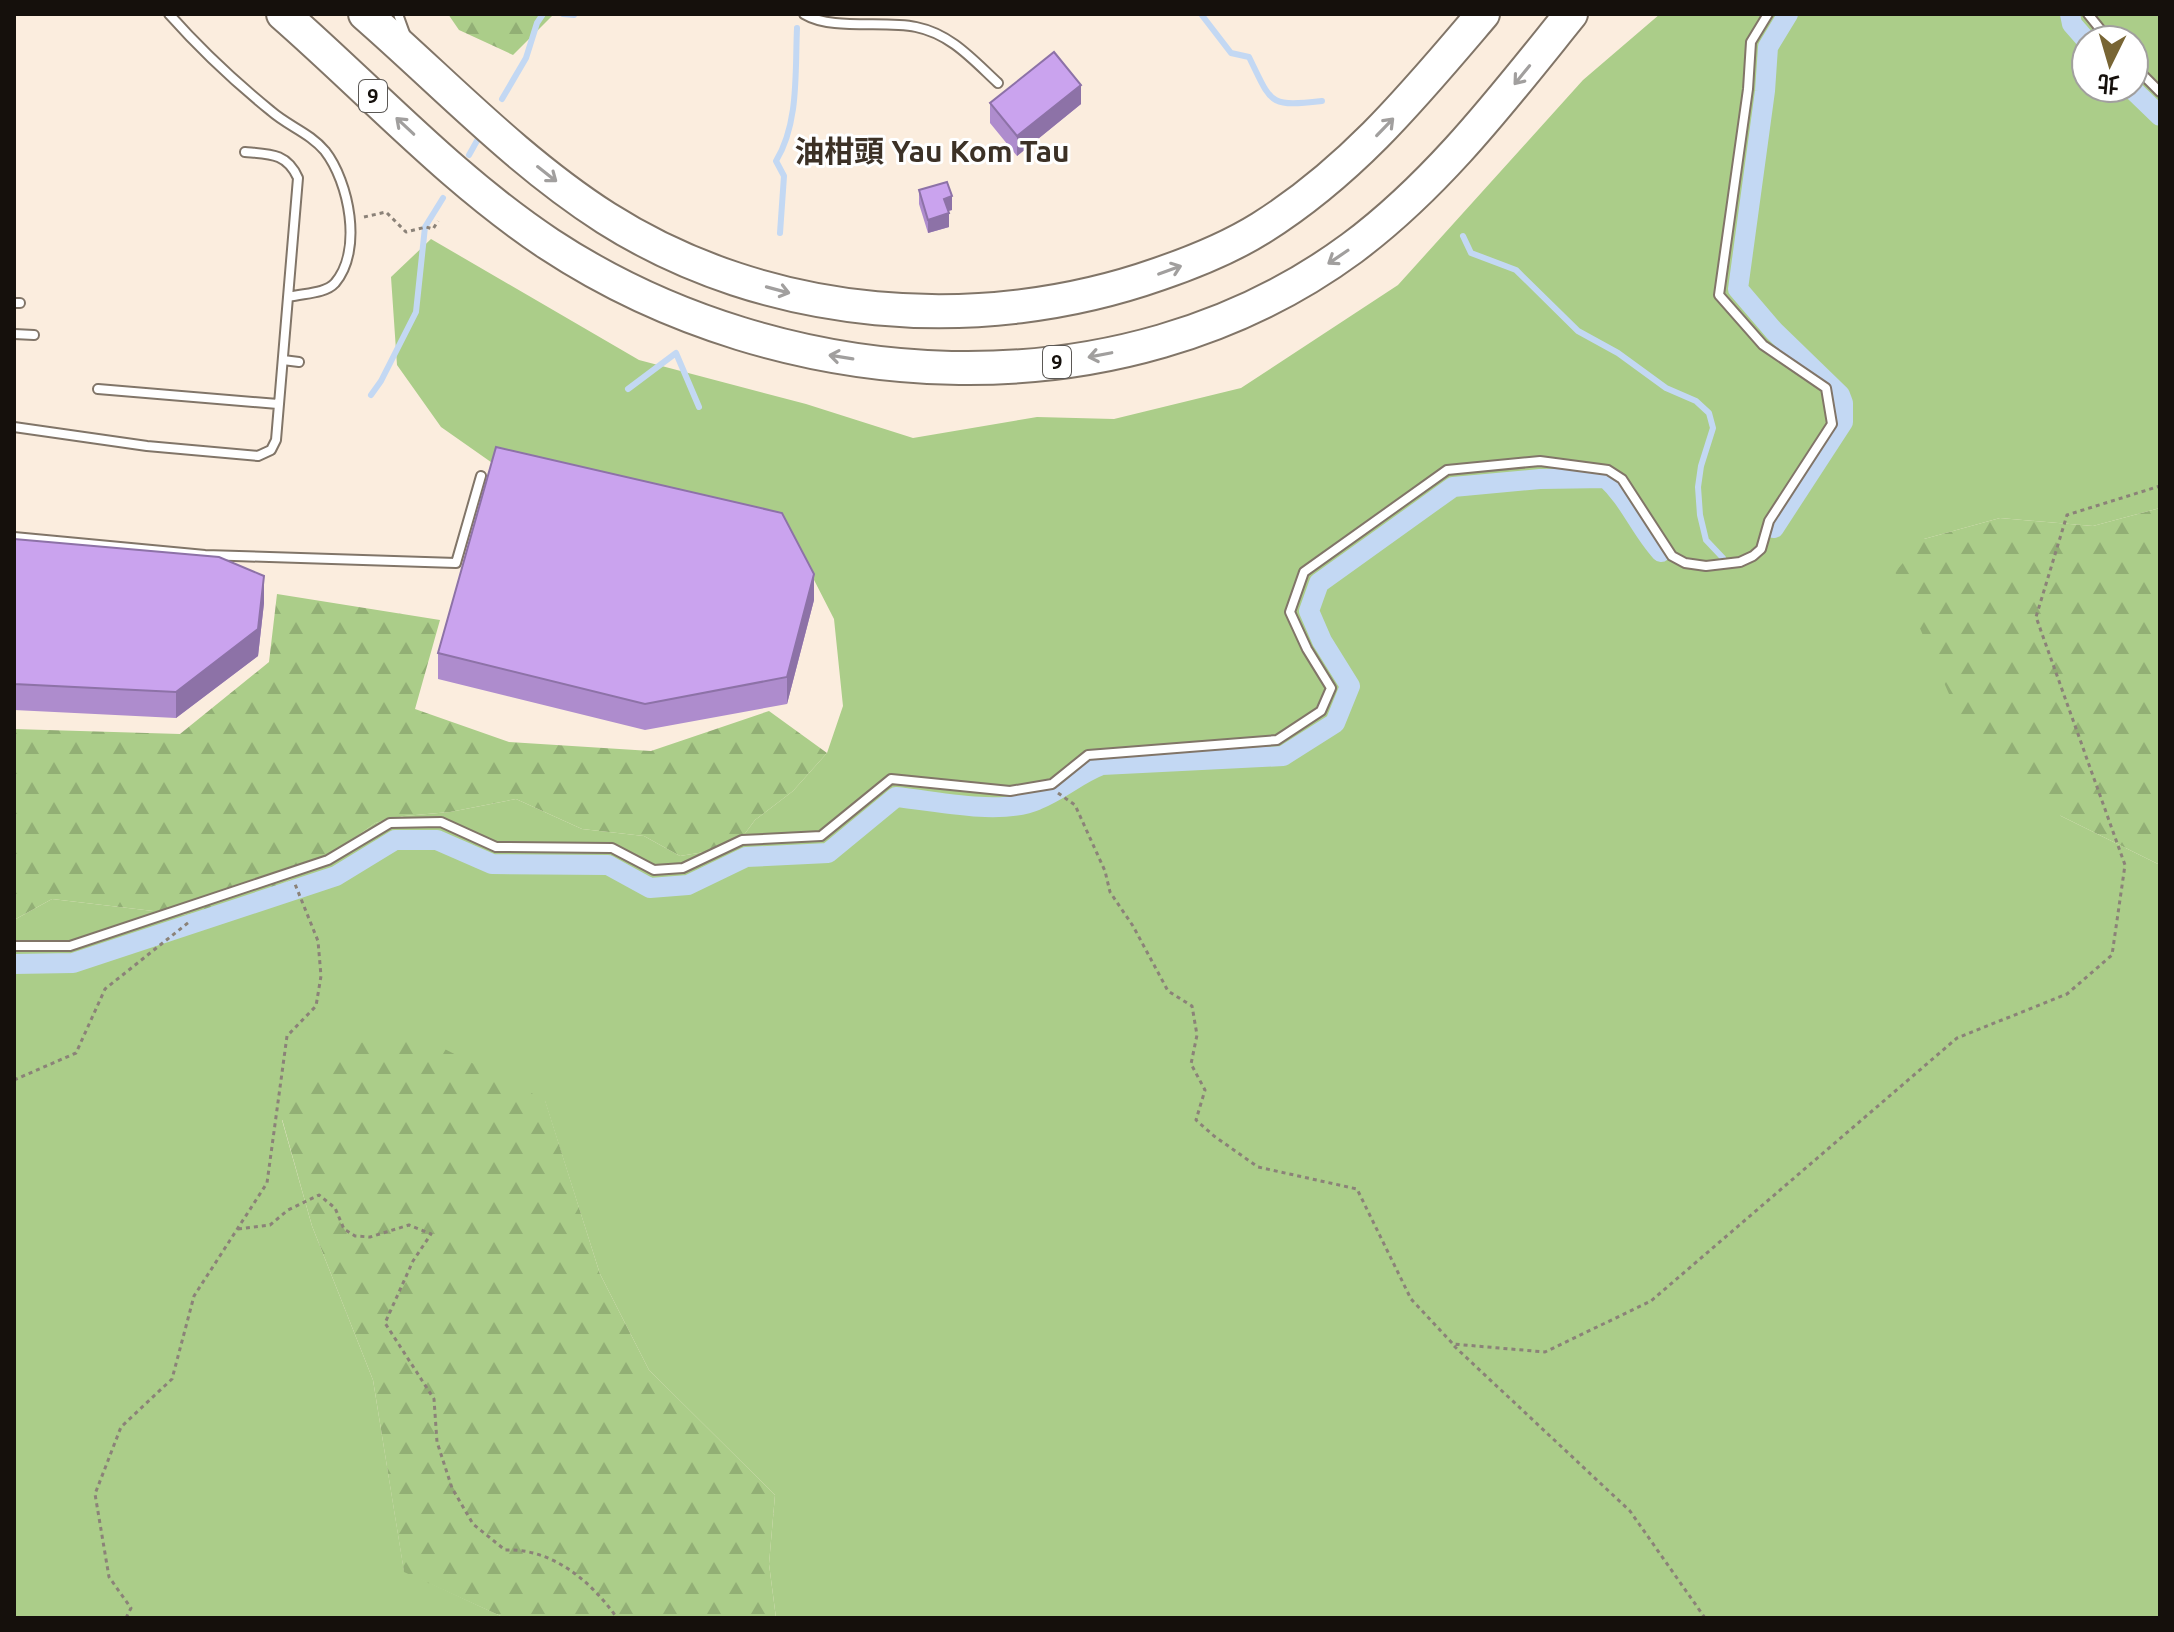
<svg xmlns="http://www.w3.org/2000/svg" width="2174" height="1632" font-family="Ubuntu,'Noto Sans TC',sans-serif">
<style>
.grass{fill:#abcd89;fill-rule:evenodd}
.forest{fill:url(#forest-firs)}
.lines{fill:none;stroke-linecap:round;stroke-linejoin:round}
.stream{stroke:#c3d8f3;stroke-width:6}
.canal{stroke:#c3d8f3;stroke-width:20}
.service-casing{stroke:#817568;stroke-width:12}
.motorway-casing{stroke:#817568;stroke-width:36}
.path{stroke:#8b8278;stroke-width:3;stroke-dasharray:4 4;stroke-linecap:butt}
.service{stroke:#fff;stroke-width:8}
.motorway{stroke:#fff;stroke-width:32}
.wall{fill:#ae8ccd}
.shaded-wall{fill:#8d72a7}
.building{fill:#caa3ee;stroke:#8d72a7;stroke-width:2}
.oneway{stroke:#a19f9e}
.labels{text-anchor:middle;stroke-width:6;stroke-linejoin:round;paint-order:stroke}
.shield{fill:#fff;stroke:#5b5855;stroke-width:2}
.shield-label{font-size:20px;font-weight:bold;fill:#15100c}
.district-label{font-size:30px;font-weight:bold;fill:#3c3126;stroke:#fff}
</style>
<defs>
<pattern id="forest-firs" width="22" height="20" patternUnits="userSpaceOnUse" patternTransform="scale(2)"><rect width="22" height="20" fill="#abcd89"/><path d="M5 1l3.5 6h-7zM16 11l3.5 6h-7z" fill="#92af75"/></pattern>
</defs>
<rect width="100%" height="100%" fill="#fbedde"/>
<path class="grass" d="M1660,14H2160V508L2093,526L2000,518L1924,539L2061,816L2160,865V1618H776L769,1564L775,1495L649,1370L600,1274L545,1101L282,1120L312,1226L373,1380L404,1571L505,1618H14V920L52,899L187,915L259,896L319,864L375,823L404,816L450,812L516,799L582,829L644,836L680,856L735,847L755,820L793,791L827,753L843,706L834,619L790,533L498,467L441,427L397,365L391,277L431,239L639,360L806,404L913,438L1037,417L1114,419L1241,388L1398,285L1583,80ZM2086,40H2134V88H2086Z"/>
<path class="forest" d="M448,14H554L513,55L459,30Z
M2160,508V865L2061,816L1961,721L1895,572L1924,539L2000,518L2093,526Z
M277,594L440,620L415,709L509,742L651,751L769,711L827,753L793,791L755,820L735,847L680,856L644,836L582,829L516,799L450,812L404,816L375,823L319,864L259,896L187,915L52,899L14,920V729L180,734L269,662Z
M421,1037L545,1100L600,1274L649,1370L775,1495L769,1564L776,1618H505L404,1572L373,1380L312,1226L282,1119L333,1045Z"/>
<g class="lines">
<path class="stream" d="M563,14L574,15
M1201,14L1231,53L1249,57C1272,104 1268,107 1322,101
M502,99L526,58L537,23L543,14
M469,155L478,139
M780,233L784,176L776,161C799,123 795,73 797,28
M1463,236L1471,253L1516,270L1578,331L1618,353L1666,388L1696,401L1709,413L1713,428L1701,466L1698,487L1700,515L1706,540L1723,558
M628,389L676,353L699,407
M371,395L381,381L416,312L425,227L443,198"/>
<path class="canal" d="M2070,14L2072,24L2086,40
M2131,88L2160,116
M1774,528L1843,422V403L1840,395L1774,331L1738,289L1765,91L1768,47L1788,14
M14,964L73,963L336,876L395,840H437L492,864L608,865L650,888L688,885L746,857L828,853L896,797C937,801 1000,816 1037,800C1060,791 1078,774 1102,765L1283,756L1335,723L1350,686L1322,641L1309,611L1319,583L1453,487L1540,479L1606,478C1629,499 1640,529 1661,552"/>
<g class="service-casing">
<path id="service" d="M169,14C201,50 234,81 271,111C288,126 310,133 325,151C349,182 363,250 335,283C325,294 303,293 289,297
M398,14L406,36
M804,14C832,31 884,20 916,27C951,34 973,60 998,83
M2088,14L2109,40
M2134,66L2160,92
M14,303H20
M14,334L34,335
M283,360L299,362
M98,389L278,404
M14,427L147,446L258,456L271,450L276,440L298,178C287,153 270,154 245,152
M14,537L205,555L456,563L481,476
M14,946H70L328,860L390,823L441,822L496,847L612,848L654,870L683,868L742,840L821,836L891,779L1010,791L1052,784L1088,755L1277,740L1321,711L1331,688L1307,649L1290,612L1304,572L1447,470L1540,461L1608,470L1622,479L1672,556L1685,563L1706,566L1740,562L1753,556L1761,549L1769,521L1832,424L1826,388L1763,345L1719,295L1748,89L1751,42L1768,14"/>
</g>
<g class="motorway-casing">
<path id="motorway" d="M283,14C371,91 451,179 549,244C783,398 1120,419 1352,248C1438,184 1504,97 1571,14
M365,14C444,83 517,161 606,218C768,321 980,337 1159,274C1194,262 1229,248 1261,228C1352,171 1415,94 1483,14"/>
</g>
<path class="path" d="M364,217L386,212L406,232L426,227L433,229L438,221
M1058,793L1075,805L1105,871L1110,892L1133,926L1168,991L1192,1006L1197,1035L1191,1064L1205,1090L1196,1120L1214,1136L1258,1167L1357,1189L1411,1299L1453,1344L1545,1352L1651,1301L1957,1038L2067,994L2112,955L2125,865L2036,617L2067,515L2160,486
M14,1080L76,1053L105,989L189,922
M238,1229L270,1225L288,1210L319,1195L335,1208L344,1229L355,1236L370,1237L409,1225L431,1234L413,1261L385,1323L434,1399L437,1442L452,1488L473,1524L505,1550C552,1548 591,1581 617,1618
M1454,1346L1630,1511L1705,1618
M126,1618L131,1608L109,1577L95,1494L121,1427L172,1379L194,1296L267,1183L287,1036L316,1006L321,976L318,941L295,884"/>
<use href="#service" class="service"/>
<use href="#motorway" class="motorway"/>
</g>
<path class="wall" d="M990,103L1081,104L1017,156L990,123Z
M919,190L952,210L948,211L949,227L928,233L919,204Z
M14,539L264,603L258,656L176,718L14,710Z
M814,600L787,704L645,730L438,679V653Z"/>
<path class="shaded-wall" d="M1081,85V104L1017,156V136Z
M952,196V210L944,212V199Z
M949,213V227L928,233V220Z
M814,574V600L787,704V677Z
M264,576V603L258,656L176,718V692Z"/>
<path class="building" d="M1054,52L1081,85L1017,136L990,103Z
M947,182L952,196L944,199L949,213L928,220L919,190Z
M496,447L782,513L814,574L787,677L645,704L438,653Z
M14,539L219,557L264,576L258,629L176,692L14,684Z"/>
<defs><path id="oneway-shaft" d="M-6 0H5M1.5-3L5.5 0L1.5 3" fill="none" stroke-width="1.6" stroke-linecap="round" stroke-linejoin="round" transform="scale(2)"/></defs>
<g class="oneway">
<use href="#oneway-shaft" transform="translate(1522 75) rotate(129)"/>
<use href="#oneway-shaft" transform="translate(405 126) rotate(-137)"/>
<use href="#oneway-shaft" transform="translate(1385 127) rotate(-46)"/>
<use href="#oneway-shaft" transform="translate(547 174) rotate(38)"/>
<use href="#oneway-shaft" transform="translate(1338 257) rotate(146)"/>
<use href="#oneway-shaft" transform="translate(1170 270) rotate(-20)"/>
<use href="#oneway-shaft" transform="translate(778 290) rotate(15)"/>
<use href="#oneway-shaft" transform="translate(1100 355) rotate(169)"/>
<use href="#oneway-shaft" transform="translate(841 357) rotate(-171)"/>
</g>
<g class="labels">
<g class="shield">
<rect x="359" y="80" width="28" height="32" rx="6"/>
<rect x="1043" y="346" width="28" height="32" rx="6"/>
</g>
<g class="shield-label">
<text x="373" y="103">9</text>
<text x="1057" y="369">9</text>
</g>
<g class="district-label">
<text x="932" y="162">油柑頭 Yau Kom Tau</text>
</g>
</g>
<rect width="2174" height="1632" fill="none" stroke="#15100c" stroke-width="32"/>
<g transform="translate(2110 64) rotate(185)"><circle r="38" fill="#ffffff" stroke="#a19f9e" stroke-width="2"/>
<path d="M0-6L14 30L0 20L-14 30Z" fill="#786534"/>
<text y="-12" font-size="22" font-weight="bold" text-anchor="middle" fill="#15100c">北</text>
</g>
</svg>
